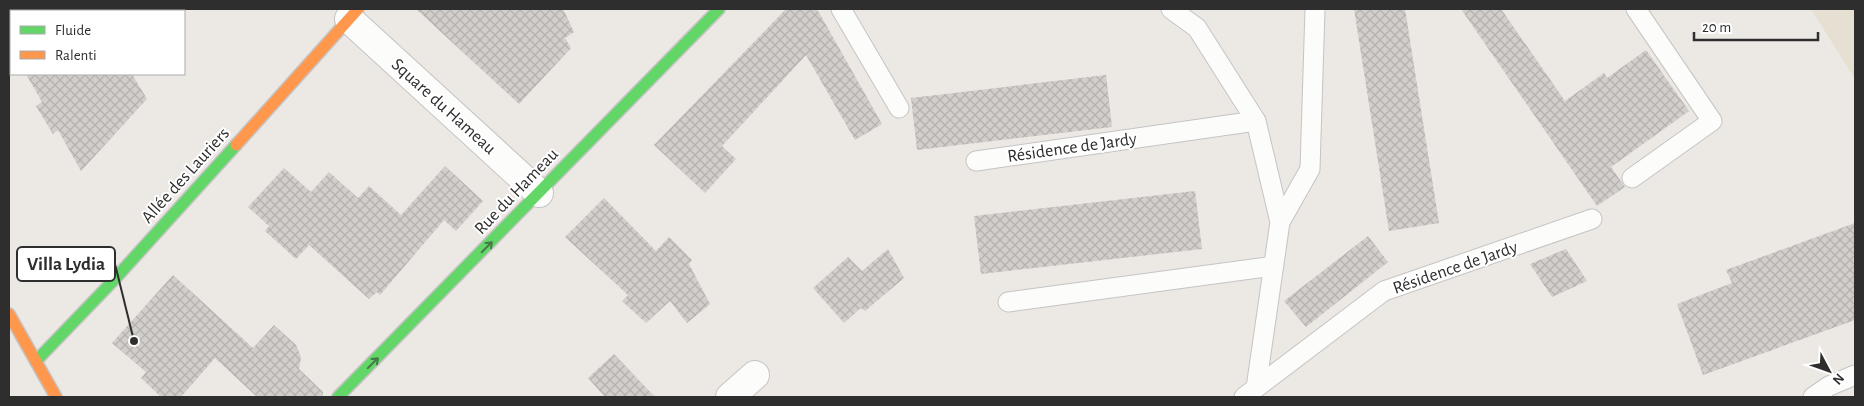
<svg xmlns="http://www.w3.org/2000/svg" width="1864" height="406" font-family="'Alegreya Sans',sans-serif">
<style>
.education{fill:#e6e0d3}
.building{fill:url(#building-cross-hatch)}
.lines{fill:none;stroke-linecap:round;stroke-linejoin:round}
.lane-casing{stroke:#c5c4c5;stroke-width:21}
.street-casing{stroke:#c5c4c5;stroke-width:30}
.fast-casing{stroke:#c5c4c5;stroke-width:14}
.slow-casing{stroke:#c5c4c5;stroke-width:14}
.lane{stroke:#fcfcfb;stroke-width:19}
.street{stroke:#fcfcfb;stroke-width:28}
.fast{stroke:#63d668;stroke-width:11}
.slow{stroke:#ff974d;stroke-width:11}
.oneway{stroke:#467a48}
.labels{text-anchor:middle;stroke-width:4;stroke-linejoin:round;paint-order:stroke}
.street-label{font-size:18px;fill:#2e2e2e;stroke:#fff}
.leader{fill:none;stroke:#2e2e2e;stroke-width:2}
.callout-dot{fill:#2e2e2e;stroke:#fff;stroke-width:2}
.callout{fill:#fff;stroke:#2e2e2e;stroke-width:2}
.callout-label{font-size:19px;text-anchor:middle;font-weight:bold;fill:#2e2e2e}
</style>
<defs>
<pattern id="building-cross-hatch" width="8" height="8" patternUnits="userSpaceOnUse" patternTransform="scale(1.25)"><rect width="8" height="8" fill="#d1cecb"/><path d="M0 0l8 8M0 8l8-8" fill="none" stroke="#b4b1af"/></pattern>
</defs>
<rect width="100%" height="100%" fill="#ece8e4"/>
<path class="education" d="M1811,9H1855V79Z"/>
<path class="building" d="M416,9H563L574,32L565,38L571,48L519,104Z
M786,9H817L882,124L855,140L806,55L722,146L736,159L705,193L654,145Z
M1354,9H1405L1439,223L1389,231Z
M1461,9H1501L1565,101L1604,73L1607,78L1646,50L1689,111L1611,167L1625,187L1597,206Z
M26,74H132L147,99L81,171L58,130L53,134L36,106L42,102Z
M1106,75L1112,127L917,150L911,98Z
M445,166L483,201L456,231L444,220L380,295L377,292L369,299L309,245L296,259L265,231L269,226L248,207L284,168L311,192L329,172L358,198L369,186L401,215Z
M1195,191L1202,249L981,274L974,216Z
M604,198L656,251L669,237L692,260L689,264L710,304L687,323L670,301L646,323L622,301L628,295L565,237Z
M1855,223V320L1703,375L1677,304L1732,283L1726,270Z
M1368,236L1388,262L1306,327L1284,301Z
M888,249L904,278L865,311L861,308L844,323L813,288L848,257L862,271Z
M1566,249L1587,281L1552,297L1530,264Z
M173,275L253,348L274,325L296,345L301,357L299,369L323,392V397H257L215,358L181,397H161L141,378L146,372L112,343Z
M614,354L655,397H605L588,378Z"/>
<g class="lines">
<g class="lane-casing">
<path id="lane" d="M841,9L899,108
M1171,9L1197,28L1256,121L1280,222L1256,388
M976,161L1256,121
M1632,178L1712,121L1636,9
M1280,222L1310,169L1315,9
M1008,302L1274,266
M1244,397L1384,291L1592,219
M1813,397L1829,386L1855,375"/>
</g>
<g class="street-casing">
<path id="street" d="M349,19L539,193
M730,397L755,375"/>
</g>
<g class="fast-casing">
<path id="fast" d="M36,361L112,282L236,145
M338,397L719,9"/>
</g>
<g class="slow-casing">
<path id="slow" d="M236,145L358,9
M9,314L56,397"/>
</g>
<use href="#lane" class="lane"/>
<use href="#street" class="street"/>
<use href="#fast" class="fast"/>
<use href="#slow" class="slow"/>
</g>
<defs><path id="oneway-shaft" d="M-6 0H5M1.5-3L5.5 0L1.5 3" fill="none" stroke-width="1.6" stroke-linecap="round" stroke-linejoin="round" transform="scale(1.25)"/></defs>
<g class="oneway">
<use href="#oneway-shaft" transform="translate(487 247) rotate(-45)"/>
<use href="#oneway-shaft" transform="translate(373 363) rotate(-45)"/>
</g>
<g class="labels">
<g class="street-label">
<text transform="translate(444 106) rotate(42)" y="6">Square du Hameau</text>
<text transform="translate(1072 147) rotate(-8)" y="6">Résidence de Jardy</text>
<text transform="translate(185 175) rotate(-48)" y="6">Allée des Lauriers</text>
<text transform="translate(516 191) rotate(-46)" y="6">Rue du Hameau</text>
<text transform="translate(1455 267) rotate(-19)" y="6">Résidence de Jardy</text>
</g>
</g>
<path class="leader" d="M134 341L115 264"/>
<circle class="callout-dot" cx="134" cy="341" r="5"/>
<rect class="callout" x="17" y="247" width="98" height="34" rx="5"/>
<g class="callout-label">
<text x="66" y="270">Villa Lydia</text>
</g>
<rect width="1864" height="406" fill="none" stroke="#2e2e2e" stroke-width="20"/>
<rect x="10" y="10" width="175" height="65" fill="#ffffff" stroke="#ababab"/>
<rect x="20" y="26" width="25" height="8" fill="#63d668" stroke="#ababab"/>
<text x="55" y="35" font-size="15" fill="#2e2e2e">Fluide</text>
<rect x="20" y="51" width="25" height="8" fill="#ff974d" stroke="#ababab"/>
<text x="55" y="60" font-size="15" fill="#2e2e2e">Ralenti</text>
<g transform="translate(1829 371) rotate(131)" stroke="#ffffff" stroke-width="4" paint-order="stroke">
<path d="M0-4L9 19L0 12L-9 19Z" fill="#2e2e2e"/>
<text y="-8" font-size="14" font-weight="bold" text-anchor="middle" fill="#2e2e2e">N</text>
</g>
<path d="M1694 32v8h124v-8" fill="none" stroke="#2e2e2e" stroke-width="2.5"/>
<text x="1702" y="32" font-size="15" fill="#2e2e2e" stroke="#ffffff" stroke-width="4" paint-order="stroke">20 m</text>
</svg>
